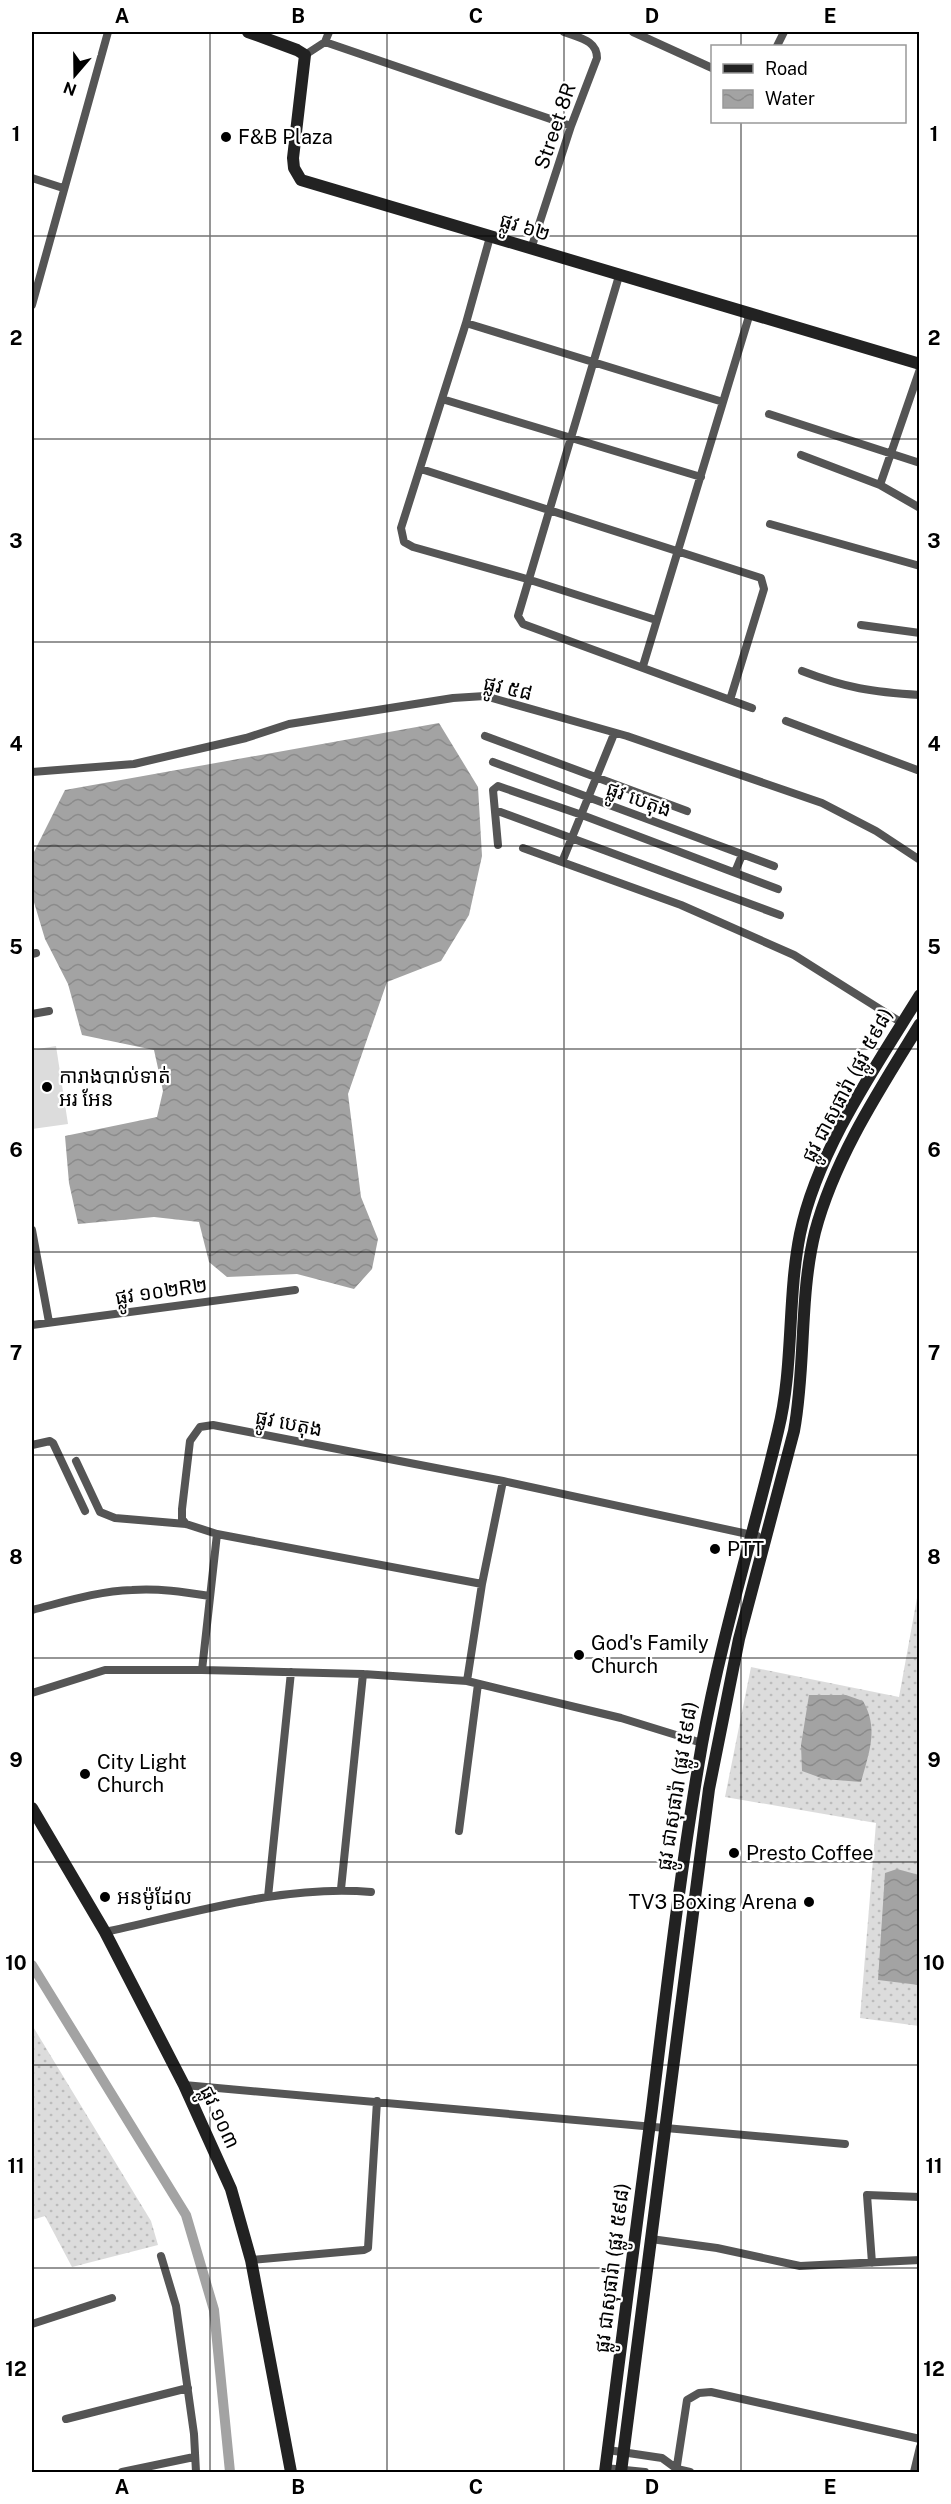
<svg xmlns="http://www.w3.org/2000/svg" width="951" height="2504" font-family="'Public Sans','Noto Sans Khmer',sans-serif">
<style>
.grass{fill:url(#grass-dots)}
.pitch{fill:#dcdcdc}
.water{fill:url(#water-waves)}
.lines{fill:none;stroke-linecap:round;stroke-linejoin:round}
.canal{stroke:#a3a3a3;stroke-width:10}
.street{stroke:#555;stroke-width:8}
.secondary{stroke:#222;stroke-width:12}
.grid{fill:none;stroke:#000;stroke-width:1.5;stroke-opacity:0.55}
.poi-dot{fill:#000;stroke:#fff;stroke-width:2}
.labels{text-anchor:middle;stroke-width:4.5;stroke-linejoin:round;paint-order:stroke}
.street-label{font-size:20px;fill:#000;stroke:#fff}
.poi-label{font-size:20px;fill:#000;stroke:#fff;text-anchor:start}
.neatline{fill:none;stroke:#000;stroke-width:2}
.grid-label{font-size:20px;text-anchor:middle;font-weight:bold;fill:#000}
</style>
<defs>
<pattern id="grass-dots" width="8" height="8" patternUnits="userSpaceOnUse" patternTransform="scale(1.5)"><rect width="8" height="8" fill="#dcdcdc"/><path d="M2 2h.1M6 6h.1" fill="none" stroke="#bbb" stroke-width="1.8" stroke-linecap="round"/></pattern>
<pattern id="water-waves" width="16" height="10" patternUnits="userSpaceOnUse" patternTransform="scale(1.5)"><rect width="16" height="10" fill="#a3a3a3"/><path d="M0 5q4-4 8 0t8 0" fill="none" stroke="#8b8b8b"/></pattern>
</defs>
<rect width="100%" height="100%" fill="#fff"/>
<path class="grass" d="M919,1587V2026L860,2018L876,1823L725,1797L751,1667L899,1697Z
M32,2025L151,2221L158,2245L72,2267L45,2216L32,2220Z"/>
<path class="pitch" d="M56,1046L68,1124L32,1129V1050Z"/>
<path class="water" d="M439,723L478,787L482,856L469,915L441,961L387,982L348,1094L361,1197L378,1239L372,1269L354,1289L297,1274L227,1277L209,1262L199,1222L154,1217L78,1224L69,1183L65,1136L157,1117L163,1091L154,1050L82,1035L68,984L45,939L33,899V854L65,790Z
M809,1695H846L863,1701C879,1729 869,1752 861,1782L824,1779L802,1771L801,1745Z
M897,1869L919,1875V1985L878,1980L885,1873Z"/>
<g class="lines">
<path class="canal" d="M32,1965L186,2215L214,2310L230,2472"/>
<path class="street" d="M633,32L712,68
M325,42L571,126
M777,46L784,32
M305,55L325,42L329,32
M32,178L63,188
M490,237L466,323L401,528L404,542L413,547L527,579L656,620
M531,249L571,126L597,58C597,40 579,38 564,32
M619,276L518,616L523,624L752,708
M32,305L108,32
M466,323L723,402
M442,399L701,477
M769,414L920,463
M801,455L880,485L920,508
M421,469L761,578L764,589L730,700
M880,485L920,369
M770,524L920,566
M861,625L920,633
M643,666L750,313
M802,671C846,688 872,692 920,695
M786,721L920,771
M485,736L687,811
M493,762L774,866
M32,772L134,764L246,738L289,724L453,698L485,696L627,736L822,803L876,831L920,860
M495,810L780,915
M498,845L493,790L498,786L582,815L778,889
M523,848L681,905L794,955L902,1023
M562,862L614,734
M735,872L742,855
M32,954L36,953
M32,1014L49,1011
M32,1230L49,1322
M32,1325L295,1290
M32,1445L50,1441L53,1443L85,1511
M76,1461L100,1512L115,1518L186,1524L217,1534L482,1584
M186,1524L182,1519V1509L190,1441L200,1427L213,1425L503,1481L757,1536
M32,1610C64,1602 98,1591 132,1590C158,1588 184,1592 210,1596
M202,1670L217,1534
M467,1681L482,1584L503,1481
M32,1693L105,1670H202L363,1674L467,1681L621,1718L702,1743
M459,1831L478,1684
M341,1889L363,1674
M268,1897L291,1672
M105,1932C189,1914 285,1884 371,1892
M184,2085L845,2144
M651,2239L717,2248L800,2266L920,2260
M161,2256L176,2306L194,2434L196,2472
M251,2260L364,2250L368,2248L377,2101
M872,2263L867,2195L920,2197
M32,2324L112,2298
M66,2419L188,2388
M608,2450L662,2458L677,2469L690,2472
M605,2468L645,2472
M122,2472L194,2457
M676,2472L687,2400L699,2393L711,2392L920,2439
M914,2472L920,2447"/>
<path class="secondary" d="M248,32L297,50L305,55L293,158L294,168L301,180L920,364
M32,1808L105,1932L184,2085L231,2189L251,2260L291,2472
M605,2472C620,2351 636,2229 652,2108C667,1986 681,1865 702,1744C721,1638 753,1536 778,1431C794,1367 787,1299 800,1234C817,1151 876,1066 920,995
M621,2472L709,1789L739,1639L794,1431C806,1366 799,1297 815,1232C835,1157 880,1089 920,1024"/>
</g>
<path class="grid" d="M210,32V2472M387,32V2472M564,32V2472M741,32V46M741,122V2472M32,236H920M32,439H920M32,642H920M32,846H920M32,1049H920M32,1252H920M32,1455H920M32,1658H920M32,1862H920M32,2065H920M32,2268H920"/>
<g class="poi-dot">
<circle cx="226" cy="137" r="6"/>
<circle cx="47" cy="1087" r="6"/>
<circle cx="715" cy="1549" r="6"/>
<circle cx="579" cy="1655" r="6"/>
<circle cx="85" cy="1774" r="6"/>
<circle cx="734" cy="1853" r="6"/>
<circle cx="105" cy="1897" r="6"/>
<circle cx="809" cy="1902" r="6"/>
</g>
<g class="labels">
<g class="street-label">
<text transform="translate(555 126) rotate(-71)" y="7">Street 8R</text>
<text transform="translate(525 227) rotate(17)" y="7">ផ្លូវ ៦២</text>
<text transform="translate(508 688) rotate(13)" y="7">ផ្លូវ ៥៨</text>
<text transform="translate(639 799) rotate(20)" y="7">ផ្លូវ បេតុង</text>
<text transform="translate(847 1085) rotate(-62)" y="7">ផ្លូវ ជាសុផារ៉ា (ផ្លូវ ៥៩៨)</text>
<text transform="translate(161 1291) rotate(-8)" y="7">ផ្លូវ ១០២R២</text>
<text transform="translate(289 1423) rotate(11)" y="7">ផ្លូវ បេតុង</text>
<text transform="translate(677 1786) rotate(-81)" y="7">ផ្លូវ ជាសុផារ៉ា (ផ្លូវ ៥៩៨)</text>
<text transform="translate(220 2117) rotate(65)" y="7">ផ្លូវ ១០៣</text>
<text transform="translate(612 2268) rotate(-83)" y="7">ផ្លូវ ជាសុផារ៉ា (ផ្លូវ ៥៩៨)</text>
</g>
<g class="poi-label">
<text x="238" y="144">F&amp;B Plaza</text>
<text x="59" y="1083">ការាងបាល់ទាត់<tspan x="59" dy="23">អរ អែន</tspan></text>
<text x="727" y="1556">PTT</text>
<text x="591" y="1650">God's Family<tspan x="591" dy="23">Church</tspan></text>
<text x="97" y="1769">City Light<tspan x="97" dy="23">Church</tspan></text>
<text x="746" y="1860">Presto Coffee</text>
<text x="117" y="1904">អនម៉ូដែល</text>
<text x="797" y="1909" text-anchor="end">TV3 Boxing Arena</text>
</g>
</g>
<rect width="951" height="2504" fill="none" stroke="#ffffff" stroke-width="66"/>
<rect x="711" y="45" width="195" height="78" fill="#ffffff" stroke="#999999" stroke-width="1.5"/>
<rect x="723" y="64" width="30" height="9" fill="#222222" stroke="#999999" stroke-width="1.5"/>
<text x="765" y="75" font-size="18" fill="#000000">Road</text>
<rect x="723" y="90" width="30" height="18" fill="url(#water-waves)" stroke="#999999" stroke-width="1.5"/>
<text x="765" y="105" font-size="18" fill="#000000">Water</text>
<g transform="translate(75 75) rotate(200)" stroke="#ffffff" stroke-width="4.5" paint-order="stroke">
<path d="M0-4.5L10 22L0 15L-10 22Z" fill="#000000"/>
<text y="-9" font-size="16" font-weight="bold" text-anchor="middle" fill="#000000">N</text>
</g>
<rect x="33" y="33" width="885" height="2438" class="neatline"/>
<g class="grid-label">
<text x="122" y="23">A</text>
<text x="298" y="23">B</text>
<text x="476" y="23">C</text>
<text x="652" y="23">D</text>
<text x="830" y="23">E</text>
<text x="16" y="141">1</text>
<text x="934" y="141">1</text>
<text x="16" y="345">2</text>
<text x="934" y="345">2</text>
<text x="16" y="548">3</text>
<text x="934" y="548">3</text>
<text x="16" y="751">4</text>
<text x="934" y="751">4</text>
<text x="16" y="954">5</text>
<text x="934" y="954">5</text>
<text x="16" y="1157">6</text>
<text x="934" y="1157">6</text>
<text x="16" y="1360">7</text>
<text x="934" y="1360">7</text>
<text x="16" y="1564">8</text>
<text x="934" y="1564">8</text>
<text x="16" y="1767">9</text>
<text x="934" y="1767">9</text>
<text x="16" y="1970">10</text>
<text x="934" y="1970">10</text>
<text x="16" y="2173">11</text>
<text x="934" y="2173">11</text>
<text x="16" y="2376">12</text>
<text x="934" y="2376">12</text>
<text x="122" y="2494">A</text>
<text x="298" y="2494">B</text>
<text x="476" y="2494">C</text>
<text x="652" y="2494">D</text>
<text x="830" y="2494">E</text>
</g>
</svg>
